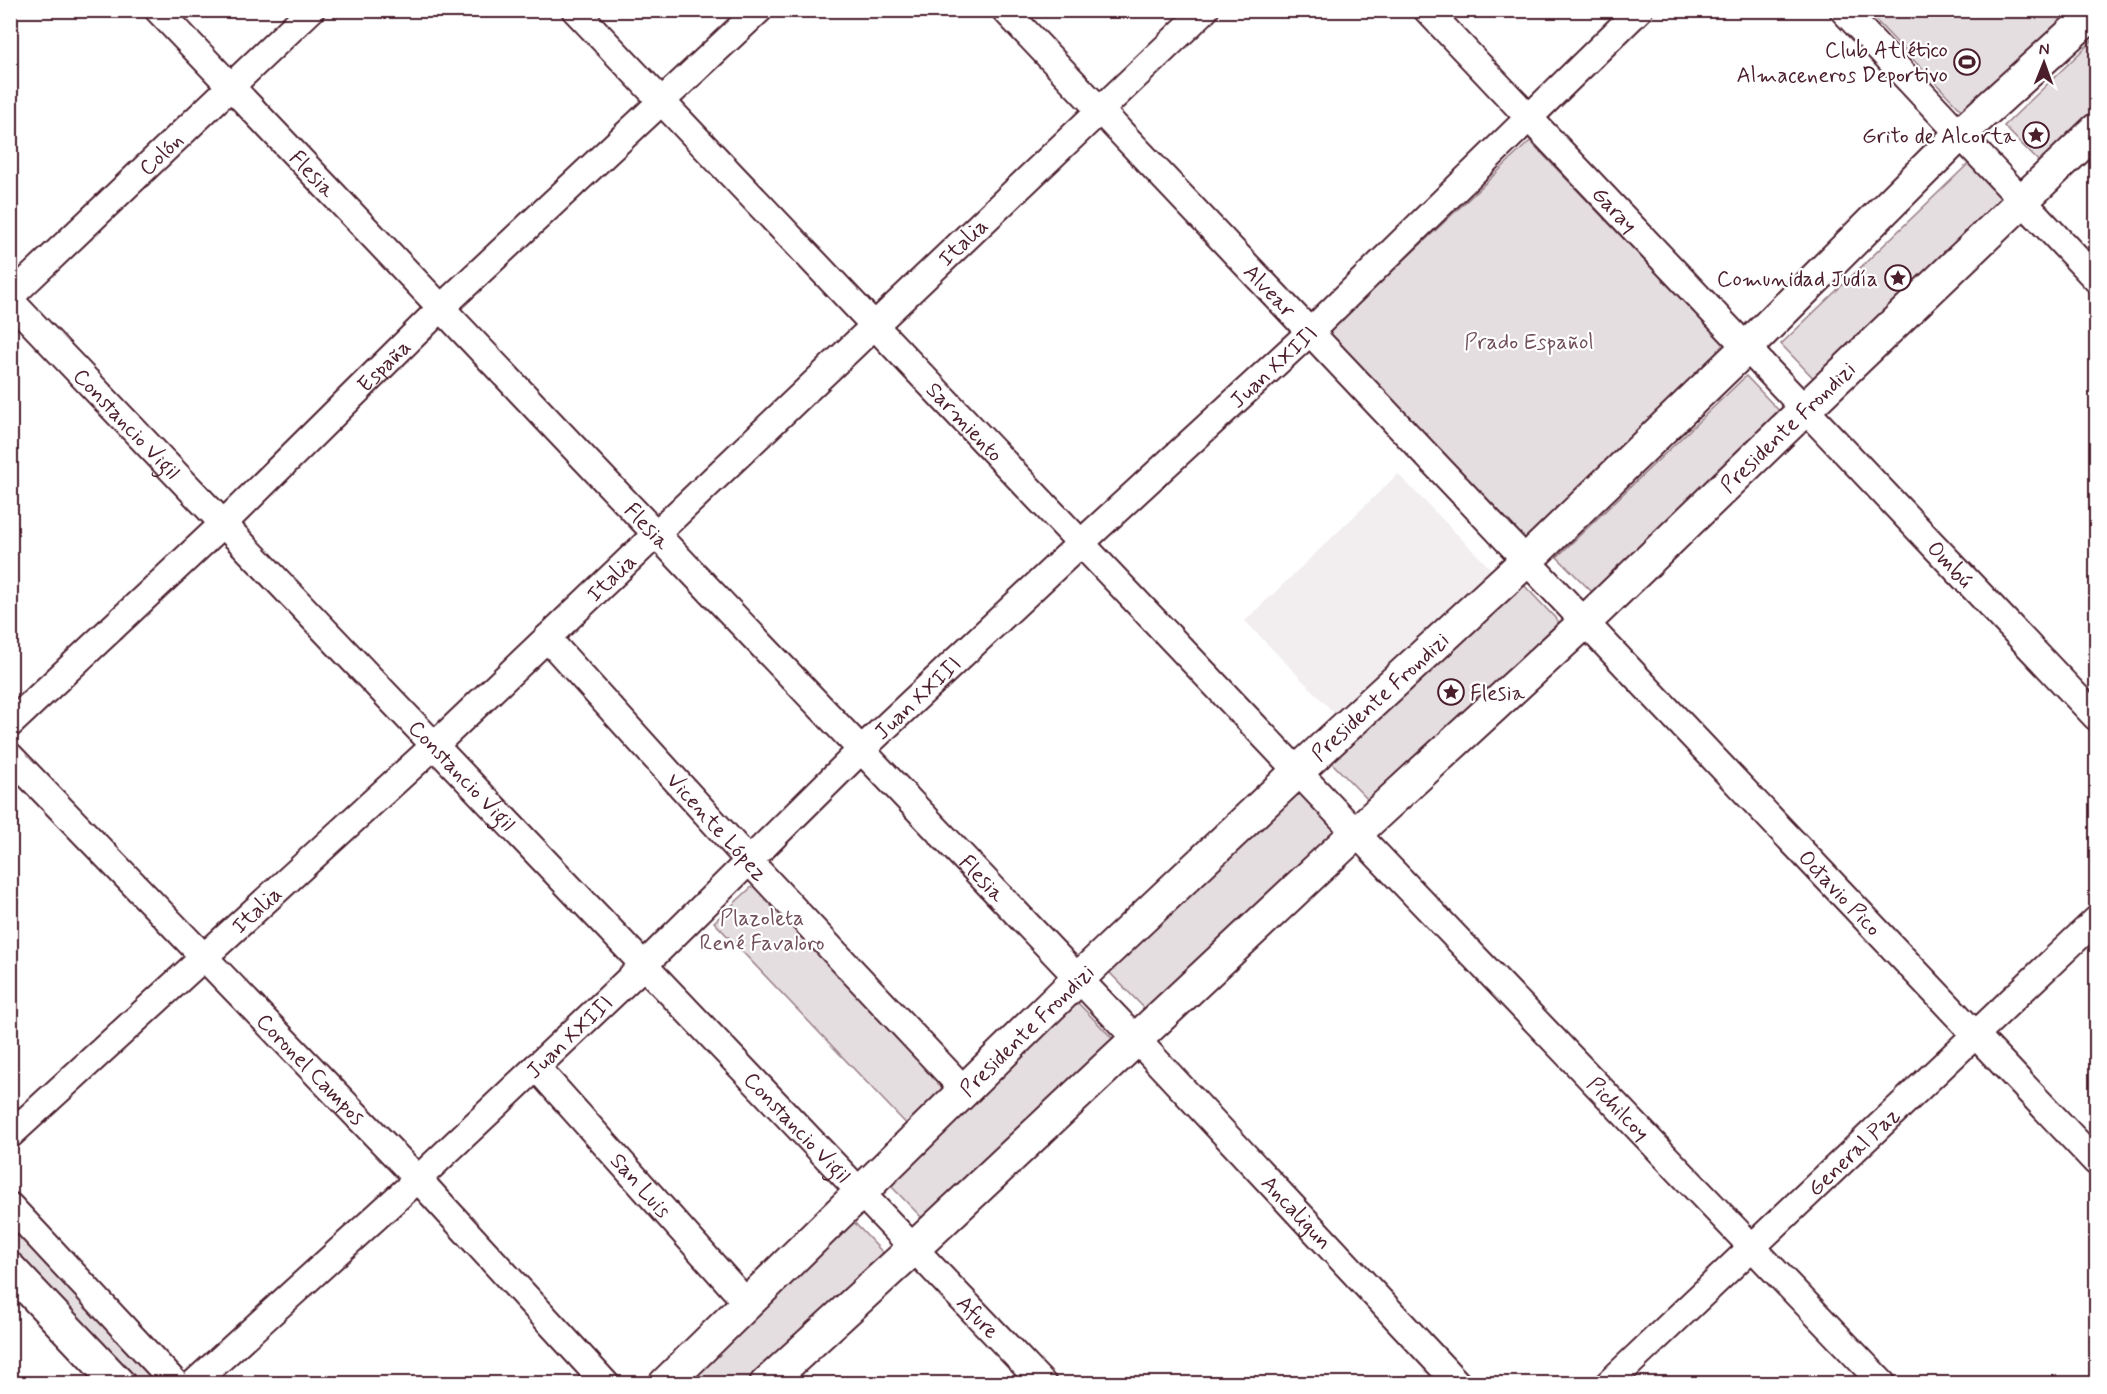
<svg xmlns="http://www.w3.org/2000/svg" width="2107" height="1394" font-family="Mynerve,sans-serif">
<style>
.built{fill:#f2eeef}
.green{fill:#e5dee0;stroke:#987e86;stroke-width:1.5}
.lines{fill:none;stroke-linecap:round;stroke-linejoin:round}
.minor-casing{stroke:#4a1f2b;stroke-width:30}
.major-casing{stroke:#4a1f2b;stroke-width:36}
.minor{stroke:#fff;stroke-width:26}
.major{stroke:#fff;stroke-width:32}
.labels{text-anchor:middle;stroke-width:4.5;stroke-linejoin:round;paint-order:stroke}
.poi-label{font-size:22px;fill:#4a1f2b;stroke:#fff;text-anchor:end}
.street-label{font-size:22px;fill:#4a1f2b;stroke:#fff}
.park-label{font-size:22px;fill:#714f58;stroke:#fff}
</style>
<rect width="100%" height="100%" fill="#fff"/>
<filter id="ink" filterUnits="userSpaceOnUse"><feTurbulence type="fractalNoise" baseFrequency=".0167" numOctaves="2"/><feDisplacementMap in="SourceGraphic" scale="12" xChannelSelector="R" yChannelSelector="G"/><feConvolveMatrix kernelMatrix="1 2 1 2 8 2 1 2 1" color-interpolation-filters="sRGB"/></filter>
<g filter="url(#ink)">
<path class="built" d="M1398,474L1496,574L1339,718L1245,621Z"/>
<path class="green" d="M1867,11H2073L1964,113Z
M2096,37V114L2043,166L2004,126Z
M1530,141L1727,347L1525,538L1328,332Z
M1969,163L2008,203L1819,384L1781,344Z
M1746,376L1784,416L1596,596L1557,557Z
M1521,582L1559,622L1371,803L1332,763Z
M1298,791L1336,831L1148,1012L1109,972Z
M757,882L955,1091L913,1131L714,922Z
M1077,1002L1116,1042L927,1223L889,1184Z
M850,1218L888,1258L758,1383L678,1384Z
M10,1222L164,1383H140L11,1247Z"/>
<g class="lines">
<g class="minor-casing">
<g id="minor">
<path id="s1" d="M158,10L1137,1040L1458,1384"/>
<path id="s2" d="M575,10L1356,833L1883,1384"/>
<path id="s3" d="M1005,10L2096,1162"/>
<path id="s4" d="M1427,10L2096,717"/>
<path d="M1843,10L2096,279"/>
<path id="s5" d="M10,297L311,10"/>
<path id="s6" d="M10,300L1043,1384"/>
<path id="s7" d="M547,638L749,861L965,1091"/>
<path id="s8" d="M10,724L224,523L442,307L759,10"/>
<path id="s9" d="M10,756L418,1179L606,1384"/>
<path id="s10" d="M536,1067L746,1302"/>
<path id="s11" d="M10,1135L435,745L1205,10"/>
<path d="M10,1206L176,1384"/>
<path id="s12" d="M193,1384L418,1179L644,965L861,750L1081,543L1310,332L1639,10"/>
<path id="s13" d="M1608,1384L2096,920"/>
</g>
</g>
<g class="major-casing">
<g id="major">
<path d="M10,1269L119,1384"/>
<path id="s14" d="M665,1384L1078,979L1298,771L1527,560L1747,347L1960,134L2096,11"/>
<path id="s15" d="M766,1384L915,1247L1356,833L1585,622L1805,409L2096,130"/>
</g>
</g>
<use href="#minor" class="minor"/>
<use href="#major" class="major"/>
</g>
</g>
<defs>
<g id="stadium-ring" transform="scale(1.35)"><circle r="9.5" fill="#fff" stroke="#4a1f2b" stroke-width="1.5"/><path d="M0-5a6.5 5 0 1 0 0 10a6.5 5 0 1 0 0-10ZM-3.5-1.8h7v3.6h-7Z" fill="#4a1f2b"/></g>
<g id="sight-ring" transform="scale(1.35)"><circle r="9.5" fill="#fff" stroke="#4a1f2b" stroke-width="1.5"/><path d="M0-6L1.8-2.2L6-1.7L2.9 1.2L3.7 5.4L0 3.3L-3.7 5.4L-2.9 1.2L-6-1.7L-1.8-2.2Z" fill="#4a1f2b"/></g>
</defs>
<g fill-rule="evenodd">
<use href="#stadium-ring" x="1967" y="62"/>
<use href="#sight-ring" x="2036" y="135"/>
<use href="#sight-ring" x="1898" y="278"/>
<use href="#sight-ring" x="1451" y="692"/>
</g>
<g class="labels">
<g class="poi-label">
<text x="1948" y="57">Club Atlético<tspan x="1948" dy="25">Almaceneros Deportivo</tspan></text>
<text x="2016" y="143">Grito de Alcorta</text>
<text x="1878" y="286">Comunidad Judía</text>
<text x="1470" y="700" text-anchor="start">Flesia</text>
</g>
<g class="street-label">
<text dy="8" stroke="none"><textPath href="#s5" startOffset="208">Colón</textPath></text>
<text dy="8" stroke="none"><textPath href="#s1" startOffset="225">Flesia</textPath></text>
<text dy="8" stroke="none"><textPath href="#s4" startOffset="274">Garay</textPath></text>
<text dy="8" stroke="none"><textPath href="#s11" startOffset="1306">Italia</textPath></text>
<text dy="8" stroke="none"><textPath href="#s3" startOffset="386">Alvear</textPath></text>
<text dy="8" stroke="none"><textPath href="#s8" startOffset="518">España</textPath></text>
<text dy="8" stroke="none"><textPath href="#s12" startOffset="1484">Juan XXIII</textPath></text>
<text dy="8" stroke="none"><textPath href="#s2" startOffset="567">Sarmiento</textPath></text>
<text dy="8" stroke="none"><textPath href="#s6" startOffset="170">Constancio Vigil</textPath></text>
<text dy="8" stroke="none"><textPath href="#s15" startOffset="1400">Presidente Frondizi</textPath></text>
<text dy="8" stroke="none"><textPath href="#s1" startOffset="711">Flesia</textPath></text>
<text dy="8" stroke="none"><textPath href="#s4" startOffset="762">Ombú</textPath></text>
<text dy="8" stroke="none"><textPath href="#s11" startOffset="820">Italia</textPath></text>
<text dy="8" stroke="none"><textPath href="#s14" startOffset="992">Presidente Frondizi</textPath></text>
<text dy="8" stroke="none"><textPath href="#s12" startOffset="998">Juan XXIII</textPath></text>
<text dy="8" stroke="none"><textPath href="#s6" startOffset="656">Constancio Vigil</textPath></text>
<text dy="8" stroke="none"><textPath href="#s7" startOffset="254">Vicente López</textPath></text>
<text dy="8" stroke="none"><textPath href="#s1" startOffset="1197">Flesia</textPath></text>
<text dy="8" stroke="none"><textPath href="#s3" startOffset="1215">Octavio Pico</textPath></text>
<text dy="8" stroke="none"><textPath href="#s11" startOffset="334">Italia</textPath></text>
<text dy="8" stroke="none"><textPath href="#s14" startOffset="506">Presidente Frondizi</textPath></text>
<text dy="8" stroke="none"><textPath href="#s12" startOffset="512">Juan XXIII</textPath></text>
<text dy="8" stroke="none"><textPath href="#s9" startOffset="434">Coronel Campos</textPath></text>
<text dy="8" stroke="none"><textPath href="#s2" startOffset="1515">Pichilcoy</textPath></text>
<text dy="8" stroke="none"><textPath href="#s6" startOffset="1142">Constancio Vigil</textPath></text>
<text dy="8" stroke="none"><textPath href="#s13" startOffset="338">General Paz</textPath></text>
<text dy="8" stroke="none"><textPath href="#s10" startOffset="158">San Luis</textPath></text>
<text dy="8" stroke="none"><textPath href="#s1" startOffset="1656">Ancaligun</textPath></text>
<text dy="8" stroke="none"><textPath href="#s6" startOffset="1404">Afure</textPath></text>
</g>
<g class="park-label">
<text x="1529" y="349">Prado Español</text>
<text x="762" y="925">Plazoleta<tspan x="762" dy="25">René Favaloro</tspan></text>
</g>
</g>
<rect width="2107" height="1394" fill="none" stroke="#fff" stroke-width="36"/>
<rect x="18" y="18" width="2071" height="1358" fill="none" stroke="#4a1f2b" stroke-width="2" filter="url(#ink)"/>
<g transform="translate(2044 63) rotate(1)" stroke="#ffffff" stroke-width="4.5" paint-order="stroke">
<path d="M0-4.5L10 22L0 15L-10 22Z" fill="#4a1f2b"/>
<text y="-9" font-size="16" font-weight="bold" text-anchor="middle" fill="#4a1f2b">N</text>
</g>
</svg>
